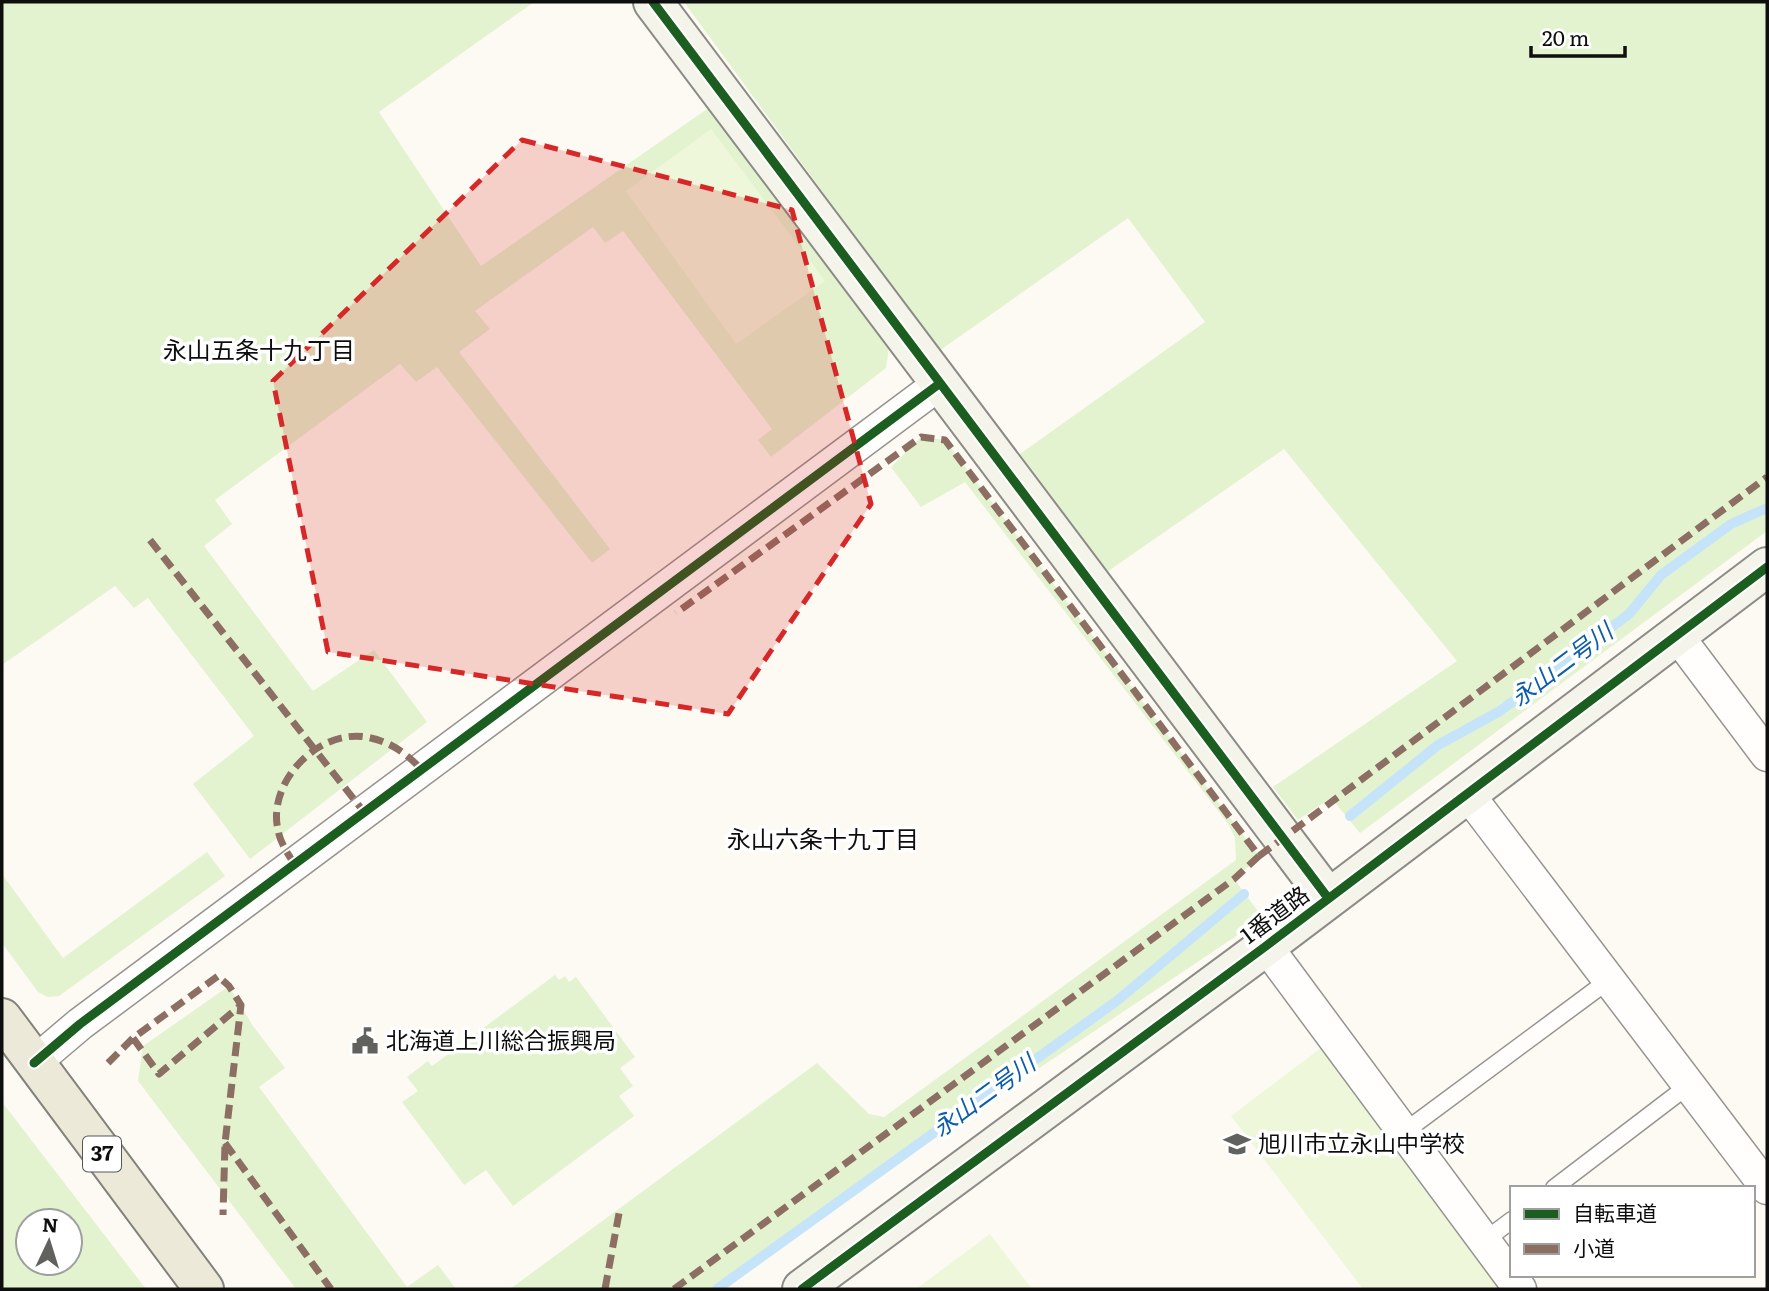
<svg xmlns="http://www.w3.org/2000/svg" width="1769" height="1291" font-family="Literata,'Noto Sans JP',serif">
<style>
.green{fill:#e3f3d0;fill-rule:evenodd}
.pitch{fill:#eef7da}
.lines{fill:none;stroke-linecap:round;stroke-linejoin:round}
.stream{stroke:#c5e4f9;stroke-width:10}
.lane-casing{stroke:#959491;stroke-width:19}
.street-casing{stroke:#959491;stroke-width:35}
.secondary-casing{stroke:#8c8b87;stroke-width:42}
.primary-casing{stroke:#82827e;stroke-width:42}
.lane{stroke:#fffefd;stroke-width:16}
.street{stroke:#fffefd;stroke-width:32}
.secondary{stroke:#f5f4ea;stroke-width:38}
.primary{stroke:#ede9d8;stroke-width:38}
.quiet{stroke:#8d6e63;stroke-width:7;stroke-dasharray:14 7;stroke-linecap:butt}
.cycleway-casing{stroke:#fff;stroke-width:13}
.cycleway{stroke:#1b5e20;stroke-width:9}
.marked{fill:#d62828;fill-opacity:0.2;stroke:#d62828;stroke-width:5;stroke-dasharray:14 9;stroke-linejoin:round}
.labels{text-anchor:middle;stroke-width:7;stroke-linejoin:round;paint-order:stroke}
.shield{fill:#fff;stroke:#565656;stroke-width:2}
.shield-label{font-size:21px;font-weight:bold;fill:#0e0e0e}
.street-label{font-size:23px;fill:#0e0e0e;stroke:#fff}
.poi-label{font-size:23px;fill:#0e0e0e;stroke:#fff;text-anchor:start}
.neighbourhood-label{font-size:24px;fill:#0e0e0e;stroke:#fff}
.water-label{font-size:24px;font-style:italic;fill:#0b5cac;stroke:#fff}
</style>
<rect width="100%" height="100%" fill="#fcfaf2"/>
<path class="green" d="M2,2H534L379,112L481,266L713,105L889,347L886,368L771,457L758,440L772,429L623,231L605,243L593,227L475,311L490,329L459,352L610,549L592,563L437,367L416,382L400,364L215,500L232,524L204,546L313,691L374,650L427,722L250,859L193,784L254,736L148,598L134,608L115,586L2,665Z
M684,2H1767V531L1360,833L1331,798L1298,820L1273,787L1457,661L1284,449L1107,572L1020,454L1205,322L1128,218L939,351Z
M921,437L945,440L1259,856L1235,880L1263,918L710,1289H510L817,1063L869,1114L884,1117L1236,860L1235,838L1229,825L965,482L921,507L891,467Z
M207,852L225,876L59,996L48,997L38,992L2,943V874L63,958Z
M555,975L559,980L565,976L569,982L576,977L635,1057L620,1068L633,1086L619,1096L634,1116L513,1206L486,1170L464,1185L402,1102L418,1091L407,1077L428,1061L432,1066Z
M229,986L253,1026L285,1068L259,1087L407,1287L438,1265L456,1289H296L138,1081L143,1046Z
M2,1102L146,1289H2ZM70,1221V1263H28V1221Z"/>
<path class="pitch" d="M711,129L825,281L736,344L626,191Z
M1321,1048L1499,1289H1363L1231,1116Z
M990,1234L1032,1289H916Z"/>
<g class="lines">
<path class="stream" d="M1350,816L1438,745L1500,711L1629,614L1661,575L1731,524L1767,508
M717,1289L1118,1000L1244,894"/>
<g class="lane-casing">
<path id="lane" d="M1404,1132L1609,980
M1554,1188L1689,1085
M1484,1241L1512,1220"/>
</g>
<g class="street-casing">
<path id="street" d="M1676,634L1767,755
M1467,793L1767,1188
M1266,946L1520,1289
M34,1063L80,1024L939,384"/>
</g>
<g class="secondary-casing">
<path id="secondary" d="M653,2L1328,898
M802,1289L1266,946L1767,567"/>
</g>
<g class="primary-casing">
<path id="primary" d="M2,1018L204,1289"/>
</g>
<use href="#lane" class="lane"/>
<use href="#street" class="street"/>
<use href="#secondary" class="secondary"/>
<use href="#primary" class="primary"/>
<path class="quiet" d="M150,540L364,812
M1259,856L1767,477
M294,864C288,853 280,843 278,830C267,783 317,729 366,737C389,741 405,752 421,769
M133,1038L159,1074L241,1005L225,1143L223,1215
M108,1063L133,1038L218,976L229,986L241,1005
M225,1143L331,1289
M605,1289L620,1208
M674,1289L1234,879L1259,856L945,440L921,437L676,613"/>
<g class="cycleway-casing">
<path id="cycleway" d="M653,2L1328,898
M34,1063L80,1024L939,384
M802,1289L1266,946L1767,567"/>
</g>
<use href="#cycleway" class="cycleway"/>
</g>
<path class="marked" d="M522,140L792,210L871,504L728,714L328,652L273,381Z"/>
<defs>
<g id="civic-bare" transform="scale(2.1)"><path d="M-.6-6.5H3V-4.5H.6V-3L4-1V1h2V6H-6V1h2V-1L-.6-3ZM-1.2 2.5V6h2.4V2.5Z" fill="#61615e" stroke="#fff" stroke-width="2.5" paint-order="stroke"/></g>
<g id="school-bare" transform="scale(2.1)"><path d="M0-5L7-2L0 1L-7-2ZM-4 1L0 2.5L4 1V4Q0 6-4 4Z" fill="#61615e" stroke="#fff" stroke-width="2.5" paint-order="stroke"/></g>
</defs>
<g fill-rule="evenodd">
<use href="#civic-bare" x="365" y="1041"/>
<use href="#school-bare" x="1237" y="1144"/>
</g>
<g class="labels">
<rect class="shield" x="83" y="1136.5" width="38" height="35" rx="5"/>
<g class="shield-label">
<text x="102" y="1161">37</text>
</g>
<g class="street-label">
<text transform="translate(1275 915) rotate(-37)" y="8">1番道路</text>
</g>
<g class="poi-label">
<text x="386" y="1049">北海道上川総合振興局</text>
<text x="1258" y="1152">旭川市立永山中学校</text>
</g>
<g class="neighbourhood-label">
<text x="259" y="359">永山五条十九丁目</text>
<text x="823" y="848">永山六条十九丁目</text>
</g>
<g class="water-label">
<text transform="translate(1562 665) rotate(-37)" y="8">永山二号川</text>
<text transform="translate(984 1096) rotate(-36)" y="8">永山二号川</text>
</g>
</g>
<rect width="1769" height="1291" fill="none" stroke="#0e0e0e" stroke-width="7"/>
<rect x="1510" y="1186" width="245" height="91" fill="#ffffff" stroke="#9f9f9f" stroke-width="2"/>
<rect x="1524" y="1209" width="35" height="10" fill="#1b5e20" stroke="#9f9f9f" stroke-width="2"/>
<text x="1573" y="1221" font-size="21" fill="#0e0e0e">自転車道</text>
<rect x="1524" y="1244" width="35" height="10" fill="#8d6e63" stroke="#9f9f9f" stroke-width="2"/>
<text x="1573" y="1256" font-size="21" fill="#0e0e0e">小道</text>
<g transform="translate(49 1242) rotate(4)"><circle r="33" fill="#ffffff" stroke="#9f9f9f" stroke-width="2"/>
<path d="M0-5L12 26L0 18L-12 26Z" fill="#61615e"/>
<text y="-10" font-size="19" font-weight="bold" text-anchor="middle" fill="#0e0e0e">N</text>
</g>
<path d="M1531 46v10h94v-10" fill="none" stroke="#0e0e0e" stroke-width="3.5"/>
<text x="1542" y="46" font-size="21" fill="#0e0e0e" stroke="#ffffff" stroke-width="5" paint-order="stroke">20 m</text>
</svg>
